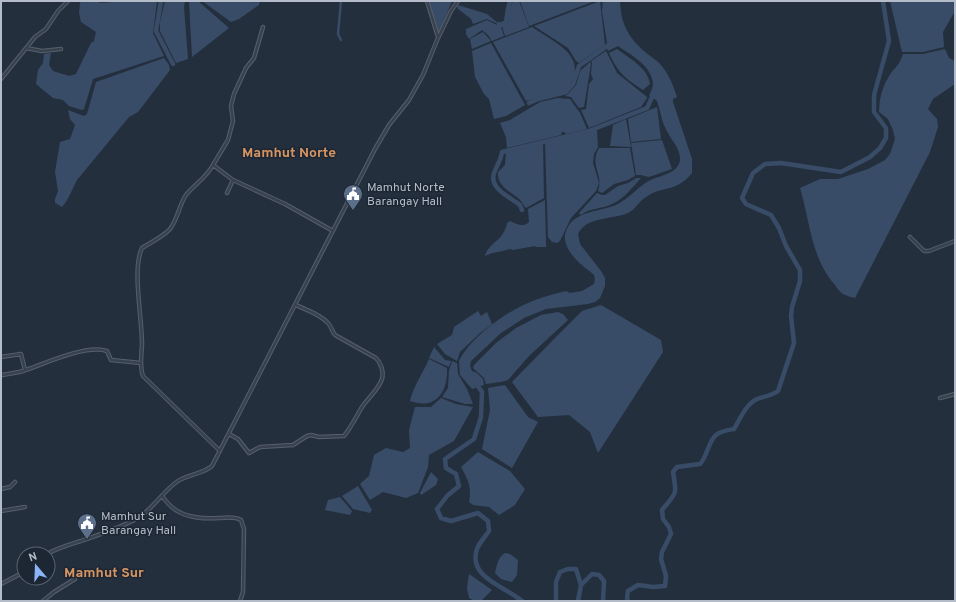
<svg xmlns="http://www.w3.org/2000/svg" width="956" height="602" font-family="Overpass,sans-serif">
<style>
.water{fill:#394c67}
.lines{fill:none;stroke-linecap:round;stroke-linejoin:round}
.canal{stroke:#394c67;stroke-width:2.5}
.river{stroke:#394c67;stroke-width:4.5}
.street-casing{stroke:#565f6c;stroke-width:4.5}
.street{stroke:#38414e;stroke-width:2.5}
.labels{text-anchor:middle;stroke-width:3;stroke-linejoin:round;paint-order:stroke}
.poi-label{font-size:12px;fill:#b4bcc9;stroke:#1d2633;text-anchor:start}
.quarter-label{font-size:14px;font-weight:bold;fill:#d59563;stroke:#1d2633}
</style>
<rect width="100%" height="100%" fill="#242f3e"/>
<path class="water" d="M82,1H98L100,3L128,1H157L153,33L164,56L93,79L84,109L82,110L69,106L63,100L53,98L36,84L38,70L43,63L44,54L51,53L49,65L53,71L69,76L76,74L91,43L94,41L96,32L81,22L79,13L80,3Z
M165,1L173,2L174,1H185L184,7L188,59L176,63L160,31V22Z
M189,1H198L229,28L192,57Z
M202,1H260L259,5L239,19L231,22Z
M429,1H452L438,35L430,6Z
M513,1H519L529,27L505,36L502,26L487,19L473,24L471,19L457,8L458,5L487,14L499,24L507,22V25L510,9Z
M520,1H595L529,26Z
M600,1L605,45L579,63L576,61L568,48L534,26Z
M603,1H620C621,24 628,37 645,52C650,56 656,60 660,64C669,74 673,85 677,97L673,99V102L692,159V173C676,193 663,185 646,197C639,201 635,210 628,213C611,220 587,216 578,234L580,244L601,271L605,278V286L600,298L595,302L588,304L546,309L524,318L501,333L471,361L470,366L472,371L477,373L483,379L484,385L472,389L460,375L459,361C472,335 511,308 538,299C546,296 554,294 562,292L566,291L570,293L582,291L594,284C595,281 595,278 594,275C591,272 585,268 582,265C572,257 560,242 567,229C575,210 602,212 618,204C629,198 636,189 647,182C655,177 666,176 674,170C677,168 680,163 680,160C681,148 669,138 665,127C661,119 660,109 657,101L649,95C651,92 653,87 653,83C651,65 631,55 618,46L608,51L606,46L607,43L602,11Z
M890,1H955V11L943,32L944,47L923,52H902Z
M487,20L501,27L504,36L492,41L488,35L482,30L469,39L466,34V29Z
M532,27C555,43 592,57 566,90L526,101L493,42Z
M483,32L491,41L472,49L470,39Z
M491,43L525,105L506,116L494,119L489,99L484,94L475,77L472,51Z
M617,49C629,58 648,68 650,84L643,90C625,78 618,73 609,53Z
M945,49L949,58L955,61V84L933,99L928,109L937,119L938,127L930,152L855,298C851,297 847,296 843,294C840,292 837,288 835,285C811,258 810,221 800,188L820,179H838L868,169L885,160L890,154L895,139L893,130L888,119L879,112C879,100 882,88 888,78C893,68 899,67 903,54H923Z
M606,51L617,73L647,97V98L641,107L589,128L581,110L586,109L589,84L593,79L591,74L592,63L591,61Z
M164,58L169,65L170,70L138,112L129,117L77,180C72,189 69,199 62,207L55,203V199L58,191L55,172L60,142L70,139L75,125L70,119L68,110L84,116L87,114L96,82Z
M590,62L591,64L584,107L579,108L571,97L565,96L569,93L576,85L580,71Z
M558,98L570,99L580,113L587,129L566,134L564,132H562L561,135L507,148L506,137L500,123L510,120L540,102Z
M657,107L661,139L631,142L628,119Z
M626,119L631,147L610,146L613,125Z
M597,130L598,147L594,154L593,163L599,183L596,191L571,218L560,241L557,243L552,242L548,237L545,143Z
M662,140L672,169L649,177L641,175H636L631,143Z
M543,144L544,198L526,208C523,205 522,201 518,198C509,191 497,186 498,172L505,165L506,153Z
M599,148H630L635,176L628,180L614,184L602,193L598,191C604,174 589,166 599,148Z
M636,178H641C632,188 623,200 610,205C601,209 589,208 581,215L579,213L597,193L602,195H605L618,186L628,183Z
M545,200L546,247H536L535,246L513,250L510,249C501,252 492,252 485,256C489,242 504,241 507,223L510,221C517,224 523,228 529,222L528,209Z
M601,305L661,340L663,352L598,453L590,432L569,415L538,417L512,382L553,340L582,311Z
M478,311L481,316L487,312L492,324L480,333L460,352L457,361L445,354L437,344L452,335L454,327Z
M558,312L563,314L568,320L529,356L508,380L501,382L486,384L484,378L473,368L474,365L497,342L516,328L541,315Z
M434,347L445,360L451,361L449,367L429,358Z
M429,359L447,368C448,393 435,410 410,401C413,387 423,373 429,359Z
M452,361L457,363L458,374L467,389L473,404H465L442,397L448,388L449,371Z
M505,385L528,417L538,422L512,468L482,449L490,410L488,388Z
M441,398L456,404L473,407L454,441L429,455L428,467L418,493L406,498L383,492L370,500L360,484L369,476L374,455L386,448L403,452L410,448L409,430L415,407H431Z
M478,452L510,471L525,489L515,505L499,515L489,507L473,505L469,502C472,486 468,480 461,467Z
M431,472L438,479L436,485L421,495L420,493Z
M358,486L372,510L370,513L353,509L342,496Z
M340,497L352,511L350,515L325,510L328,500Z
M505,553L510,554L518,560L517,575L512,582L501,579L495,573C497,565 498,557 505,553Z
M469,574L492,590L481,601H475L469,598L467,588Z"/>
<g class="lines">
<path class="canal" d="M341,40L338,34L341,1"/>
<path class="river" d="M161,1L156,31L173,64
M499,24L501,25L506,22L508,9L510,1
M529,103L538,99L566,92L573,84L579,66L610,44
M522,210L520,205C510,197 489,189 494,173C497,165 501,160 502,152L589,131L647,108L654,93
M475,382L482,392L481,417L474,439L445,459L446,468L456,474L459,486L447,496L437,509L441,518L451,521L478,513L488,521L489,531C485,537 479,543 477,549C467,577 506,587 522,601
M581,585L592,574L599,575L604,581L603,601
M556,601V582L560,572L568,569H576L581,585L578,601
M628,601L627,598L628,591L638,585L653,587L665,586L666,576L661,559L662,552L671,534L669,527L663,519L662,510C677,492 677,495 673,472L677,467L700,464C707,457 709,440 716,435C721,431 728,430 734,429C740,419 746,404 757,399C765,396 771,396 778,391L794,343L791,316L792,307L800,281V270L786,246L779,228L771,215L746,204L742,198L753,173L765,164L781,163L841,172L870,157L880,148L886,138V128L874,112V95L889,41L883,1"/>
<g class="street-casing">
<path id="street" d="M427,1L438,37
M263,27L254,58L246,68L234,94L231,106L233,121L228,140L213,165L233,180L285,204L333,231
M26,48L42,51L61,49
M1,79L35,37L46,29L58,11L68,1
M213,165C206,178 195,184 186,195C179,205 178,219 170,229C164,236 150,243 142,248C132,268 142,318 142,343C142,354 139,365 143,376L220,451
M227,193L233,180
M910,237L924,251H929L955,241
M1,357L21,354L25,370
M1,375C8,374 16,373 23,371C44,364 86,344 107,351L111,360L141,363
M940,398L955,394
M229,434L238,439L249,453L260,447L293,445L307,436L311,435L319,437L344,436C352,426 356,417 362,407C368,398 379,389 382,379C384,372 381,363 376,358L335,335C332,331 331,326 328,323C320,314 306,310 296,305
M1,489L10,487L15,482
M162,496C165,500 169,505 173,508C185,518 204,519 219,518C226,518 234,516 241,520L244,529L243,592L240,601
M1,511L25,507
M47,554C60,547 68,545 81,541C101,534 120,528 138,518C154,508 163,491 178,481C189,474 203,474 212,466L375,149L389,125L409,100L423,75L438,38L451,11L458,1
M1,584L24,572
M43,601L54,592L75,579"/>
</g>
<use href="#street" class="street"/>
</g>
<defs>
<g id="civic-pin" transform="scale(1)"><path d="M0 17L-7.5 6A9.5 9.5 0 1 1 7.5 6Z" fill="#5c6f8a" stroke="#1d2633"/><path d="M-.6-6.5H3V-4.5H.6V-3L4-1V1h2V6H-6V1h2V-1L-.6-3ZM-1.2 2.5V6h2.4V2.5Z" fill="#fff"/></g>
</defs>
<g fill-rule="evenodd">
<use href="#civic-pin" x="353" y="194"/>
<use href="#civic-pin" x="87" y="523"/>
</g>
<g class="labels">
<g class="poi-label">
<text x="367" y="191">Mamhut Norte<tspan x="367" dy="14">Barangay Hall</tspan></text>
<text x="101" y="520">Mamhut Sur<tspan x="101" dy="14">Barangay Hall</tspan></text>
</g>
<g class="quarter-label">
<text x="289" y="157">Mamhut Norte</text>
<text x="104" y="577">Mamhut Sur</text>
</g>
</g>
<rect width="956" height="602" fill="none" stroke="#b4bcc9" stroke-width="4"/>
<g transform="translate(36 566) rotate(341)"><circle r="19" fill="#1d2633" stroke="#59626f"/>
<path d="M0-3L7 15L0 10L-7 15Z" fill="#8ab4f8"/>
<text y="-6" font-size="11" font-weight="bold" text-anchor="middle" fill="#b4bcc9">N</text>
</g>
</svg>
